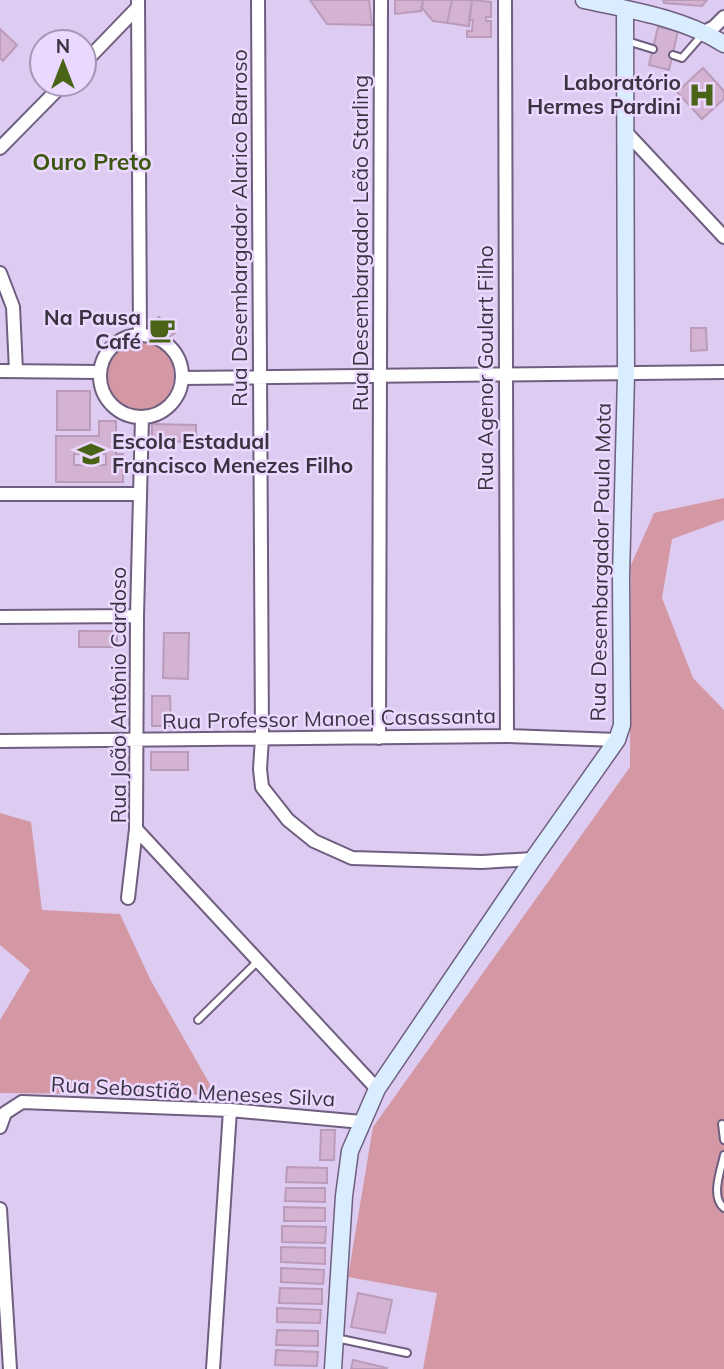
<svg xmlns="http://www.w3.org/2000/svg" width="724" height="1369" font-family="Mulish,sans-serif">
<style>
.green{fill:#d398a3}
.building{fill:#d3b2d2;stroke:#bb9bba;stroke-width:2;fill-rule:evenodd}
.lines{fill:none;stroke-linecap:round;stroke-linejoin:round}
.lane-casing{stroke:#6f5e7f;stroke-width:10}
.street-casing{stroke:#6f5e7f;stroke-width:16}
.secondary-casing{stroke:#6f5e7f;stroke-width:19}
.lane{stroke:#fff;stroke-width:6}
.street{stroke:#fff;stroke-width:12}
.secondary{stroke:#daedff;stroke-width:16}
.labels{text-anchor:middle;stroke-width:5;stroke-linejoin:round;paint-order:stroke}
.poi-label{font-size:21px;font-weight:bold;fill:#3b3342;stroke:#ebd8ff;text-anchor:end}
.street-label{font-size:21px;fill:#3b3342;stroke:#ebd8ff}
.neighbourhood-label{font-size:23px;font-weight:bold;fill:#3e5710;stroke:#ebd8ff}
</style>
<rect width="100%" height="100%" fill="#decbf1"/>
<path class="green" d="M106 376a34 34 0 1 1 68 0a34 34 0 1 1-68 0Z
M724,498V520L672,539L662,598L693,678L724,710V1369H423L437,1293L348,1277L373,1127L630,767L631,565L654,513Z
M0,813L31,822L42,910L120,914L150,979L216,1095L0,1093V1020L30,970L0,945Z"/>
<path class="building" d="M310,0H369L372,25L327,24Z
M395,0H423L421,11L395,14Z
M423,0H452L447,23L433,21L422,8Z
M452,0H472L469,26L447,23Z
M472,0L491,2V17H486V21H491V37H467V31H472L473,20H469Z
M663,0H707L702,6L664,3Z
M658,27L678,31L669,70L649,65Z
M0,29L17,45L3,61L0,58Z
M703,68L724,91V99L702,119L677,92Z
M159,317L175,333L165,341L147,328Z
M691,328H706L707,350L691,351Z
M57,391H90V430H57Z
M99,421H116V454H123V482H56V436H99ZM74,454H106V465H74Z
M152,424L196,425V442L152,441Z
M79,631H117V647H79Z
M164,633H189L188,679L163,678Z
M152,696H170L171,726H152Z
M151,752H188V770H151Z
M321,1130H335L334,1160H320Z
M287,1167L327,1168V1183L286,1182Z
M286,1188H325V1202L285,1201Z
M284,1207L325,1208V1221H284Z
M282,1226L326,1227L325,1243L282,1242Z
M281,1247L325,1248V1264L281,1262Z
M281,1268L324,1270L323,1284L281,1282Z
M280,1288L322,1289V1304L279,1303Z
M358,1293L392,1300L385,1333L351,1327Z
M277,1308L321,1310L320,1323L277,1322Z
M277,1330L318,1331V1346L276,1345Z
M276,1350L318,1352L317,1366L275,1365Z
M353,1360L387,1368L386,1369H351Z"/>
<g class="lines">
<g class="lane-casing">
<path id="lane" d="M627,41L653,49
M673,55L682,58L702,35
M198,1020L258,961
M722,1124L724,1140
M724,1155C721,1170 710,1197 724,1208
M336,1338L407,1353"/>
</g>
<g class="street-casing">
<path id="street" d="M138,0L140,335
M258,0L262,738L260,769L262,787L288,820L314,841L352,858L482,862L533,859
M505,0L507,736
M704,32L714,27L724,17
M84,63L138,7
M624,130L724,237
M0,148L63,84
M0,273L13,307L16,371
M100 376a41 41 0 1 1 82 0a41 41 0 1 1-82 0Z
M0,371L100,372
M182,378L724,372
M142,417L137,616L136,829L377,1089
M0,494H140
M0,617L137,616
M379,738L381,0
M0,741L507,736L617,740
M128,898L136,829
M0,1127L5,1113L22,1102L230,1110L362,1122
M0,1209L10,1369
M213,1369L230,1110"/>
</g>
<g class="secondary-casing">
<path id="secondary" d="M584,0C630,10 683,18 724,44
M333,1369L344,1196L350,1151L377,1089L533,859L617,740L622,725L621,577L626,375L625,10"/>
</g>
<use href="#lane" class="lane"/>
<use href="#street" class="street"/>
<use href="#secondary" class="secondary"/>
</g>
<defs>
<g id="hospital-bare" transform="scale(2.1)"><path d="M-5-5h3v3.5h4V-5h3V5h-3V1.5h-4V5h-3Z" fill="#496416" stroke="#ebd8ff" stroke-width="2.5" paint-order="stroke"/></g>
<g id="cafe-bare" transform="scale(2.1)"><path d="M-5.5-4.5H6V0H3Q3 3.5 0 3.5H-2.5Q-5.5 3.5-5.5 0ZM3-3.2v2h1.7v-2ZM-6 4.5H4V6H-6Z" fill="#496416" stroke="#ebd8ff" stroke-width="2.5" paint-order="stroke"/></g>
<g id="school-bare" transform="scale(2.1)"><path d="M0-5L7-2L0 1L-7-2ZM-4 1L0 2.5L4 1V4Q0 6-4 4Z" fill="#496416" stroke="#ebd8ff" stroke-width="2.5" paint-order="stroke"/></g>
</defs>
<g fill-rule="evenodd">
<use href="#hospital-bare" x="702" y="95"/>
<use href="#cafe-bare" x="162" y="330"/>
<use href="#school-bare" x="91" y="454"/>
</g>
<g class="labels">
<g class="poi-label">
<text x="681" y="90">Laboratório<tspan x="681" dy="24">Hermes Pardini</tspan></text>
<text x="141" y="325">Na Pausa<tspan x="141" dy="24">Café</tspan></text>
<text x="112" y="449" text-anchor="start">Escola Estadual<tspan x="112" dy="24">Francisco Menezes Filho</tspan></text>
</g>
<g class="street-label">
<text transform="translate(240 228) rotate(-90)" y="7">Rua Desembargador Alarico Barroso</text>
<text transform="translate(361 243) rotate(-90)" y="7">Rua Desembargador Leão Starling</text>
<text transform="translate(486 368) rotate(-90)" y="7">Rua Agenor Goulart Filho</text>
<text transform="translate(601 562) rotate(-89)" y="7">Rua Desembargador Paula Mota</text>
<text transform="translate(119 695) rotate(-90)" y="7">Rua João Antônio Cardoso</text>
<text transform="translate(329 719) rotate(-1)" y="7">Rua Professor Manoel Casassanta</text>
<text transform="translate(193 1092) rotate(3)" y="7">Rua Sebastião Meneses Silva</text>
</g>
<g class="neighbourhood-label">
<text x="92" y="170">Ouro Preto</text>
</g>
</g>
<g transform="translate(63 63)"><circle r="33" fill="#ebd8ff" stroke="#a596b3" stroke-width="2"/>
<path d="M0-5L12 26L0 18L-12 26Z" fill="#496416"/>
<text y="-10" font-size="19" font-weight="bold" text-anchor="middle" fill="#3b3342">N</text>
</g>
</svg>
